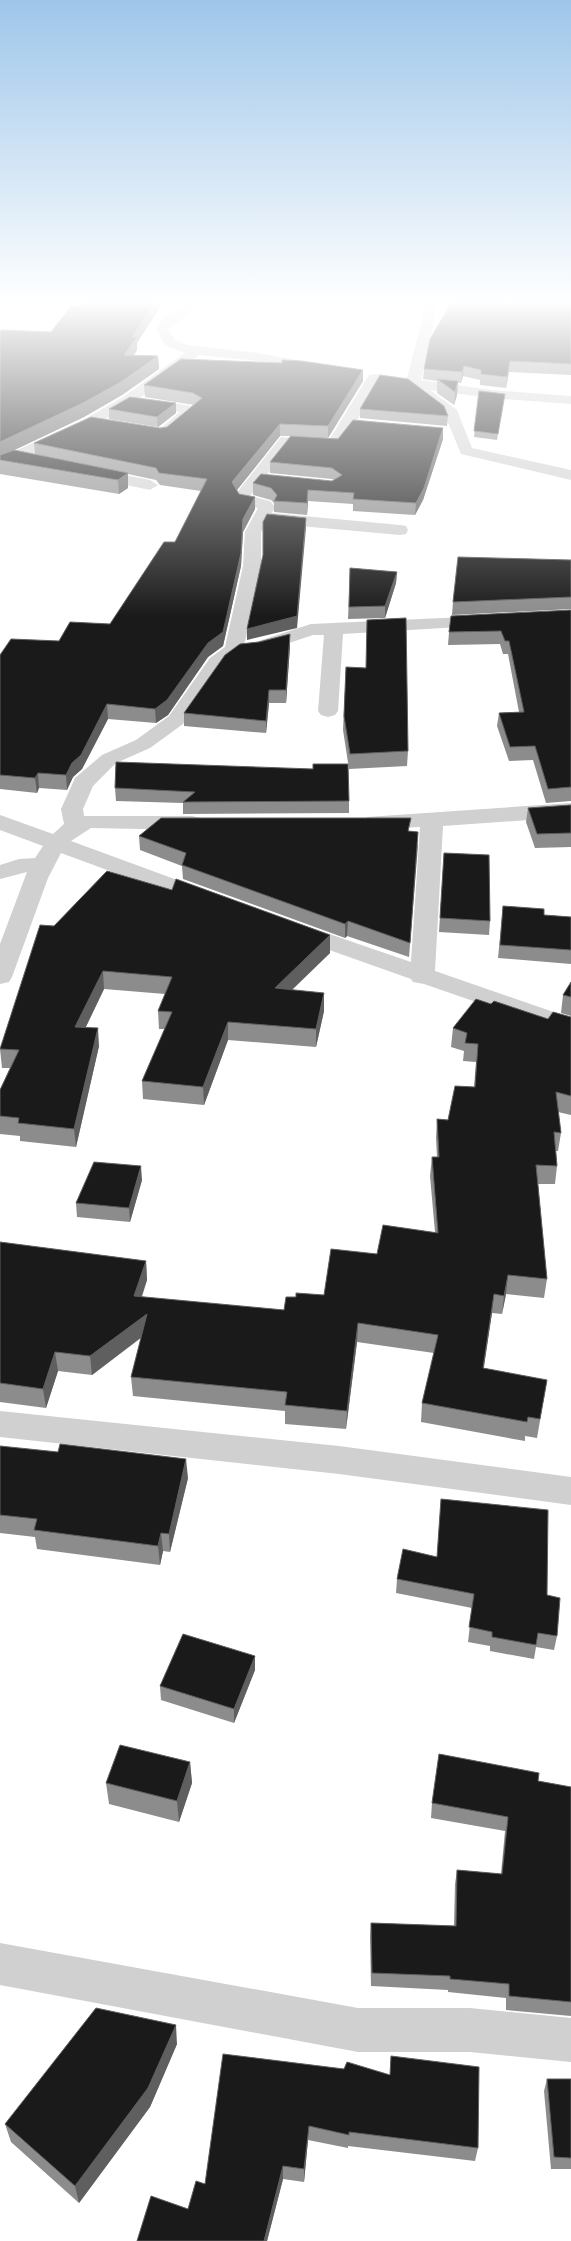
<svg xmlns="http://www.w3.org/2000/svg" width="571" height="2241" font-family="'Work Sans',sans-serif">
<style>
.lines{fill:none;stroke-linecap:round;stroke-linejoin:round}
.minor{fill:#d0d0d0;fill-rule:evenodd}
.wall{fill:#8c8c8c}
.shaded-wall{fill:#5f5f5f}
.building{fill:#1a1a1a;stroke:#5f5f5f}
</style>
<rect width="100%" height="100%" fill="#fff"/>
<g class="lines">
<path class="minor" d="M189,303H203L168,329L175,340L187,345L258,353L318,364L325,368L318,372L258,361L199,355L140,398L198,407L200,410L198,413L172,432H162L160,429L180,412L139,406L133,403L95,425L0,469V458L85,419L123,397L185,353L165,345L156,329L162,319Z
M422,303H434L435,316L421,380L491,390L571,396V404L491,398L430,390L457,410L472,448L571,470V480L461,454L445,415L408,386L379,382L355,424L338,448L290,445L250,496L270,501L275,507L272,513L400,525L406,526L408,530L406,534L400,535L267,523L261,532V566L255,602L243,649L224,666L183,724L150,748L116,763L93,786L83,809L84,816H192L200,818L203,823L200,828L192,830L91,828L71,841L218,895L222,900L218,905L210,907L202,905L61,853L48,878L12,977L9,982L0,984V944L27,872L0,879V865L19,859L35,858L43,846L0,830V815L53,834L64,824L61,809L75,778L102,755L136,740L169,716L210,658L225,647L243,566L245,532L258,508L240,505L234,496L281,437L329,440L369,375L377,374L407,378L423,316Z
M90,468L150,480L158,485L150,490L84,476L82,473L84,470Z
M487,616L493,617L496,621L493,625L343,634L338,711L335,715L328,717L321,715L318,711L324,635H313L256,654L249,652L247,648L249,644L311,624Z
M571,803V817L443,826L435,971L571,1018V1035L424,984L413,982L411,979L287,935L283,930L287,925L295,923L303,925L411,962L420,827L375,829L367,827L364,822L367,817Z
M0,1411L339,1446L571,1477V1505L339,1474L0,1437Z
M0,1943L358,2008H470L571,2018V2062L470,2052H358L0,1985Z"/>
</g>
<path class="wall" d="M571,303V375L509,372L506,388L480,385V380L463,376L461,383H458L457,395L454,405L437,393V381L423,379L424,369Z
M0,331L137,343V350L134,355L158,356L159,369L122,395L84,417L14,450L35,455L34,443L167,427L194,405L145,397L144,385L363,381L328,438L443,439L423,500L415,515L353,511V504L308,501L307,515L274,512V503L271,500L253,495V483L332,481L334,480L332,479L270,473V462L290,436H280L237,490L239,494L255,497V509L243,532L241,566L223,646L208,657L168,715L156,723L108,719L82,769L73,777L67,790L39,788L37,793L0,789V655L59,641L110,624L175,542L201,491L160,485L156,480L128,474V488L119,494L0,474Z
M479,391L504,399L497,440L474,437Z
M176,403V413L158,427L109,419V409Z
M360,409L448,416L447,426L360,418Z
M571,560V609L452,615L453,602Z
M350,568L397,572L396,583L385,618L348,619Z
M571,610V801L546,803L533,760L509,761L497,726L499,713L519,712L508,654H503L500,644L448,645L449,632Z
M290,646L286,703H269L266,733L184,726V713Z
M346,667L408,751L407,766L349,769L343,730Z
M116,762L349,801V813L183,814V803L116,801L115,788Z
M571,805V847L535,848L526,822L528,808Z
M410,831L418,846L409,957L347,936L345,938L183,879L182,866L140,850L139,836Z
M444,853L490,921L489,935L439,932Z
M172,890L330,935V953L292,990L324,1011L316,1047L228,1040L204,1105L143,1099L142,1081L165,1029H159L158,1011L165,994L104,989L86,1027L99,1046L76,1147L20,1141V1136L0,1134V1090L10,1068H2L0,1049L54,926Z
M503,906L544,915L571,917V964L498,958Z
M571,982V1016L561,1013L563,995Z
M491,1004L548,1019L571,1017V1115L558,1112L561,1133L558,1151H556L557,1166L555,1184H538L547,1279L544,1298L506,1294L502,1314L492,1313L483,1368L547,1380L537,1438L525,1436V1441L421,1422L422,1403L434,1353L357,1342L346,1429L285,1424V1411L133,1396L131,1377L141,1338L92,1375L58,1371L46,1408L0,1402V1242L146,1261L147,1280L142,1297L284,1310L296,1297L324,1295L377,1254L435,1232L430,1176L432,1157H437L436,1138L437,1119L448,1120L474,1087L476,1062L463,1061L464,1051L451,1047L453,1028Z
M142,1180L130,1222L77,1217L76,1203Z
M0,1446L188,1478L170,1552L163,1551L160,1565L37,1549L35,1537L0,1533Z
M441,1499L547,1595L557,1636L554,1650L536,1647L534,1659L490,1651V1646L468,1642L472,1608L396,1593L397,1579L437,1557Z
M255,1656V1670L234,1723L161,1700L160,1686Z
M190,1762L192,1783L179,1822L109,1804L106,1783Z
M538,1781L571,1787V2016L506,2010V1998L448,1992V1990L371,1986L370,1937L371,1923L454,1926L455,1884L457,1870L501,1874L505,1831L431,1818L432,1803Z
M177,2044L150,2107L79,2203L11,2142L5,2124Z
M391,2056L478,2148L475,2161L348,2146V2148L308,2140L304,2182L283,2179L267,2241H137L188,2209L205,2184L390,2075Z
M547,2079H571V2169H551L544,2091Z"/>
<path class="shaded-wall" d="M154,303H163L137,343V350L125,368L124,355L132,337Z
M158,356L159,369L122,395L84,417L0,457V442Z
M510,361L509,372L506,388L507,377Z
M464,366L463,376L461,383L462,372Z
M363,370V381L328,438V426Z
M458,381L457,395L454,405L455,392Z
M176,403V413L158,427L157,417Z
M280,424V436L233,495L232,482Z
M443,428V439L423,500L415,515L416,503Z
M128,473V488L119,494L118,480Z
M308,490V501L307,515V503Z
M255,497V509L243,532L241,566L223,646L208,657L168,715L156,723L155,709L243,519Z
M306,518V528L297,628L247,640V629Z
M397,572L396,583L385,618V606Z
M290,634V646L286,703V690Z
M269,690V703L266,733V721Z
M107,704L108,719L82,769L73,777L67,790L66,775L72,763Z
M38,773L39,788L37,793L35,778Z
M348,921L347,936L345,938V924Z
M330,935V953L275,1006V988Z
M103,971L104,989L77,1045L75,1027Z
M324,993V1011L316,1047V1029Z
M228,1022V1040L204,1105L203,1087Z
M98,1028L99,1046L76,1147L74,1129Z
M141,1166L142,1180L130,1222L129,1208Z
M146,1261L147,1280L135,1315L134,1296Z
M508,1275L506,1294L502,1314L504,1296Z
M494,1294L492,1313L481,1387L483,1368Z
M147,1314L148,1332L92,1375L90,1356Z
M358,1323L357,1342L346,1429L347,1411Z
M55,1352L58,1371L46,1408L43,1389Z
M186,1459L188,1478L170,1552L169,1534Z
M161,1533L163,1551L160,1565L158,1546Z
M255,1656V1670L234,1723V1709Z
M190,1762L192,1783L179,1822L177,1801Z
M176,2025L177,2044L150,2107L79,2203L75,2186Z
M309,2126L308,2140L304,2182V2169Z
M283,2166V2179L267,2241H264Z"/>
<path class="building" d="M83,303H154L132,337H137L124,355L158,356L121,382L83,403L0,442V331L1,330L51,332L71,306H81Z
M451,303H571V364L510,361L507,377L481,374V370L464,366L462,372L424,369L430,339Z
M181,359L282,363V360L302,361L363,370L328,426L280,424L232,482L239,494L255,497L243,519L241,553L223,632L208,643L167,700L155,709L107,704L81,755L72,763L66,775L38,773L35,778L0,775V655L11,639L59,641L70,622L110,624L164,542H175L207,479L159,473L156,468L34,443L91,417L160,428L167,427L202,398L193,393L144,385Z
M380,375L408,379L444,406L448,416L360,409Z
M437,379L458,381L455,392Z
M479,391L505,394L498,434L474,431Z
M130,397L176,403L157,417L109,409Z
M353,420L443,428L424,488L416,503L353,499L354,493L308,490L307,503L274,501L277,495L271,488L253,483L261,474L332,481L342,475L332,468L270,462L291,436L338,439Z
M14,450L128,473L118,480L0,460V455Z
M267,514L306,518L297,616L247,629L263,555V522Z
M458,557L571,560V597L453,602Z
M350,568L397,572L385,606L349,607Z
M571,610V787L548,789L535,746L510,747L499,713L524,712L509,641H505L501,631L449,632L451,616Z
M406,618L408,751L350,754L344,716L346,667L366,668L367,620Z
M290,634L286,690H269L266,721L184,713L225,655L240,644L259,642Z
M116,762L313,769V764H348L349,801L183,802L195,792L115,788Z
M571,805V833L537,834L528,808Z
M161,818H411L408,831L418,832L410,943L348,921L345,924L182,865L186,853L139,836Z
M444,853L489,855L490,921L440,918Z
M107,871L172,890L176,879L330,935L275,988L324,993L316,1029L228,1022L203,1087L142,1081L172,1012L158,1011L172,977L103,971L75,1027L98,1028L74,1129L18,1123L19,1118L0,1116V1090L19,1050L0,1049L40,925L54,926Z
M503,906L544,909V915L571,917V950L500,945Z
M571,982V997L563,995Z
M476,999L491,1004L494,1001L548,1019L553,1012L571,1017V1096L556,1092L561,1133L554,1132L557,1166L536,1165L547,1279L508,1275L504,1296L494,1294L483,1368L547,1380L540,1419L528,1417L527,1422L422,1403L438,1335L358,1323L347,1411L285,1405L287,1392L131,1377L147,1314L90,1356L55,1352L43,1389L0,1383V1242L146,1261L134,1296L284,1310L286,1297H296V1293L324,1295L331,1249L377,1254L383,1225L438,1233L432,1157H439L437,1119L448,1120L455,1086L475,1087L478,1044L465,1043L467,1033L453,1028Z
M94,1162L141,1166L129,1208L76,1203Z
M60,1444L186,1459L169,1534L161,1533L158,1546L34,1530L37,1519L0,1515V1446L58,1452Z
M441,1499L548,1510L547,1595L560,1598L557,1636L538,1633L536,1645L492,1637V1632L469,1627L474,1594L397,1579L403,1549L437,1557Z
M183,1634L255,1656L234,1709L160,1686Z
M120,1745L190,1762L177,1801L106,1783Z
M439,1754L539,1773L538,1781L571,1787V2002L509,1996V1984L450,1979V1976L372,1973L371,1923L456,1926L457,1870L502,1874L508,1817L432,1803Z
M96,2008L176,2025L148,2088L75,2186L5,2124Z
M223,2054L344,2069L347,2062L390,2075L391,2056L479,2067L478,2148L349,2132V2135L309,2126L304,2169L283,2166L264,2241H137L151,2196L188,2209L196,2181L205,2184Z
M547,2079H571V2158L554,2157Z"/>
<linearGradient id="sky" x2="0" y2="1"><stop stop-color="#9ec6ea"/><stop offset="0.49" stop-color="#fff"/><stop offset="1" stop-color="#fff" stop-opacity="0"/></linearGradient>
<rect width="571" height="616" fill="url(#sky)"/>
</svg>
